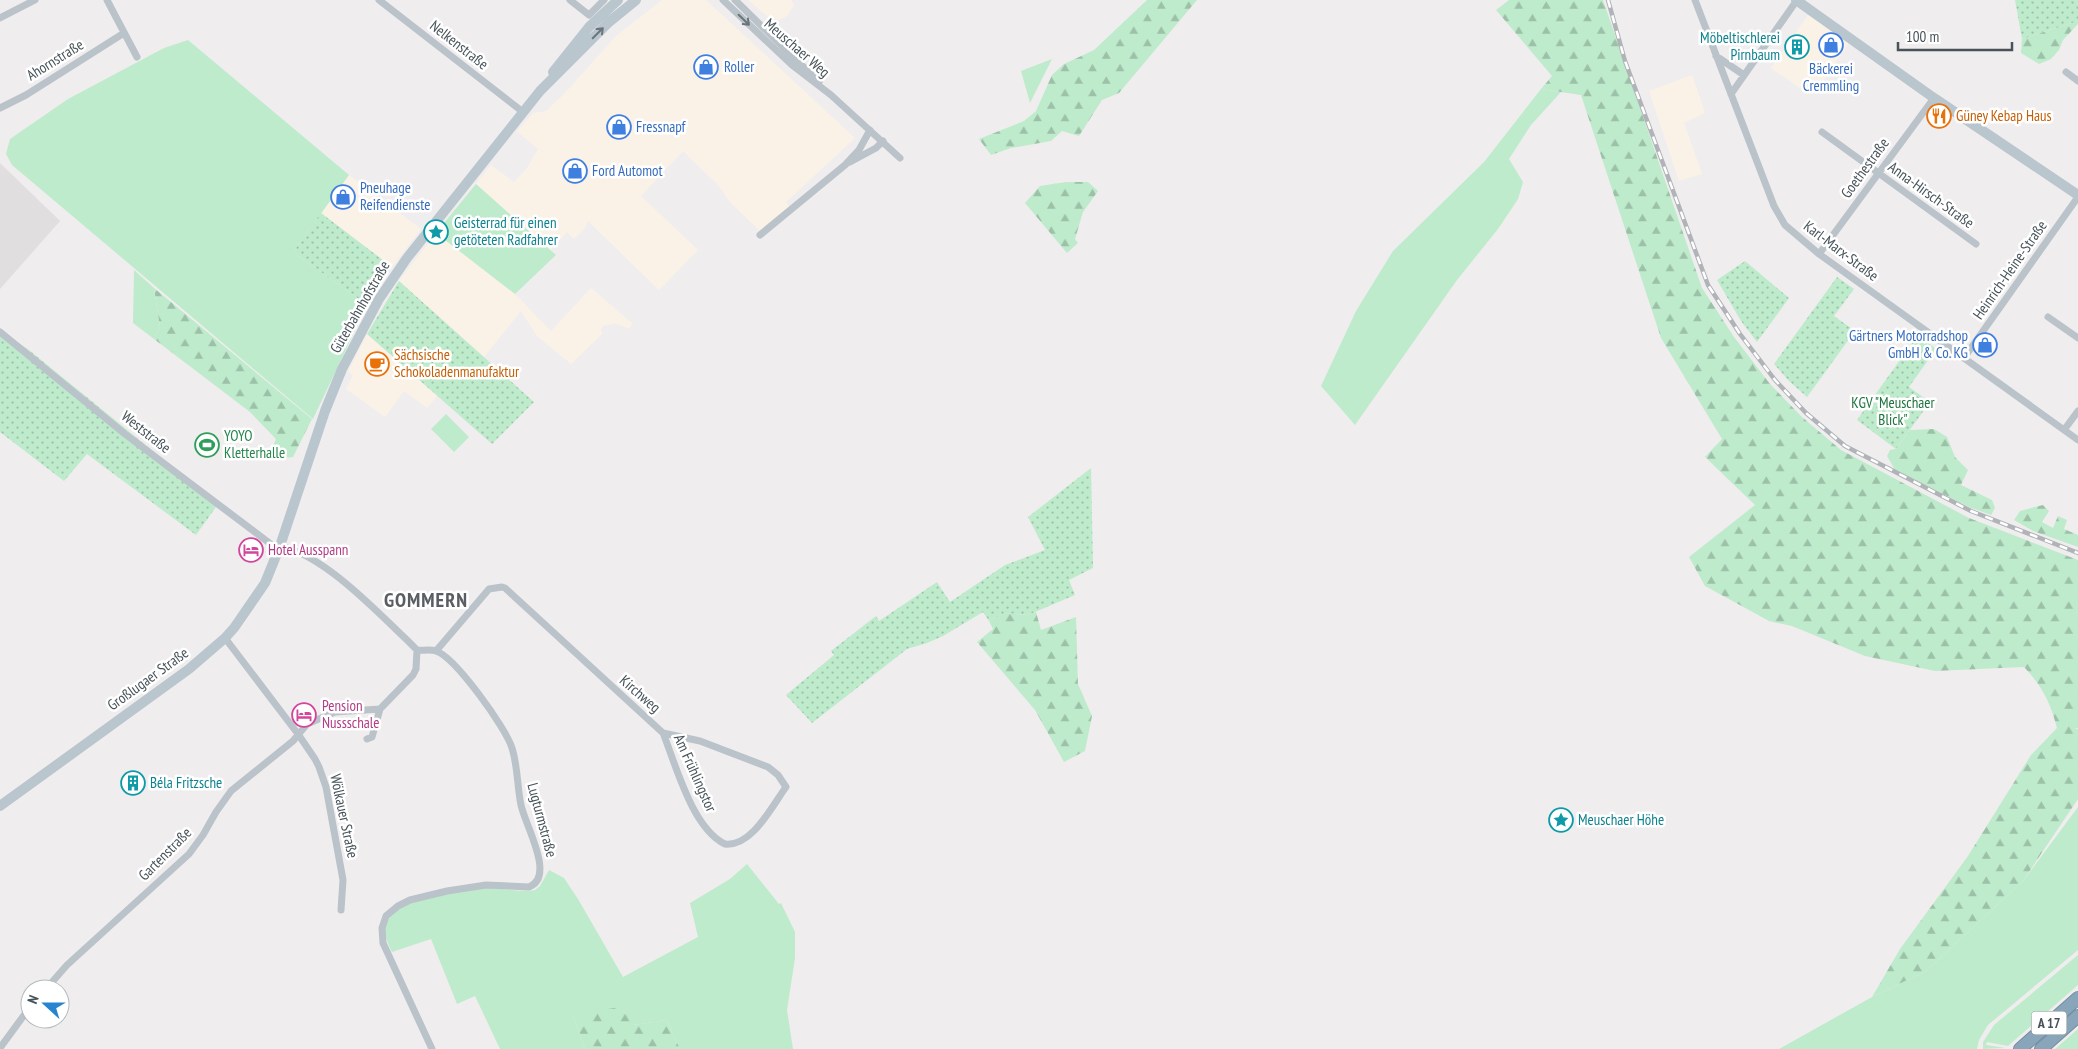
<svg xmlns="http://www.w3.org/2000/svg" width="2078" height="1049" font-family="'PT Sans Narrow',sans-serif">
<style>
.commercial{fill:#faf2e7}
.education{fill:#e1dedf}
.grass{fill:#beebcb}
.forest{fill:url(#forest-firs)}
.garden{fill:url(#garden-dots)}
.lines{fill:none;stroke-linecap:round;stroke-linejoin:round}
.highway-casing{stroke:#7490a4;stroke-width:14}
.street{stroke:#bac3c9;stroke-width:7}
.secondary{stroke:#bac6ce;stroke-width:10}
.highway{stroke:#89a5b9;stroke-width:12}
.rail-casing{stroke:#b0b3b7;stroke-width:4.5}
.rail{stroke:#fff;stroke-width:2.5;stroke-dasharray:8;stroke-linecap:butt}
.oneway{stroke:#6a757b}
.oneway2{stroke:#6a767c}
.labels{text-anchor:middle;stroke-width:5;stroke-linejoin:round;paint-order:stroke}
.shield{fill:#fff;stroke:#7e878b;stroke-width:1}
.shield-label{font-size:14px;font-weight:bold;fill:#475359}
.culture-label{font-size:15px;fill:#0d838f;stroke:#fff;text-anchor:start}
.street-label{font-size:15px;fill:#475359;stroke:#fff}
.shop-label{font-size:15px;fill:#366cbe;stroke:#fff;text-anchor:start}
.food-label{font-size:15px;fill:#c56008;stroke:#fff;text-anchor:start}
.park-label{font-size:15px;fill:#1e743f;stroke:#fff}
.leisure-label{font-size:15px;fill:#27864d;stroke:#fff;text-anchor:start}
.hotel-label{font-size:15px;fill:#b23c85;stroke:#fff;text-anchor:start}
.district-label{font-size:20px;font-weight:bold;letter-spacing:1px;fill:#5a5e62;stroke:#fff}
</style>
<defs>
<pattern id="forest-firs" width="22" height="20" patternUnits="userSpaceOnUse" patternTransform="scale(1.25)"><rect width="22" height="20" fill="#beebcb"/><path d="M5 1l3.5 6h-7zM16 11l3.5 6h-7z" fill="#9cc1a8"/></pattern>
<pattern id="garden-dots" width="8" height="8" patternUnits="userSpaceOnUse" patternTransform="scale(1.25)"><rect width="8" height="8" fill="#beebcb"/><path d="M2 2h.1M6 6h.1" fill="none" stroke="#9cc1a8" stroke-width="1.8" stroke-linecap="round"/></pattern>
</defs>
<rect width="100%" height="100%" fill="#f0edee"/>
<path class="commercial" d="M662,0H706L855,138L786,202L790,208L761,232L731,203L718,185L683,151L641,196L698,250L659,290L588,221L585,228L574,239L567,232L550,251L476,184L491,165L514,182L527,168L538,149L517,131L533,113L546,111L565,93L616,36Z
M748,0H791L794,5L787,16L779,20L769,18Z
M1808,15L1849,43L1817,90L1805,82L1800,88L1771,68Z
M1692,75L1705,113L1684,123L1702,174L1679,181L1649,91Z
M349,175L421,229L392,267L321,213Z
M436,233L515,294L551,331L591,288L632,323L630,329L615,323L603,326L601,329L602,334L571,364L537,336L521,311L484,357L399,281Z
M367,334L438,395L427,408L404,391L385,417L346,389L353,375L348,372Z"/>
<path class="education" d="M0,163L60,221L0,289Z"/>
<path class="grass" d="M188,40L349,175L293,252L367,305L313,419L12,165L6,154L10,139L68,99L164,48Z
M1052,59L1030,103L1021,71Z
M1541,89L1561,92L1531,125L1509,159L1523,182L1518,199L1498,229L1457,280L1355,425L1321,386L1356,311L1393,251L1484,162Z
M476,184L556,255L515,294L436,233Z
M134,270L154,288L160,327L154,339L133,323Z
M446,414L469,437L454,452L431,429Z
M2078,807V950L1988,1025L1979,1040L1977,1049H1779L1872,997L1926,971L2023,881Z
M747,864L779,904L781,903L795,932V958L787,1010L793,1049H680L667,1020L633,1025L573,1015L585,1049H500L475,996L457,1004L431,939L392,952C389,946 385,938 385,930C387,898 460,890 485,888C502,887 519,893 535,890L540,886L549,870L564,878L578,899L623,977L698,937L690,903L730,879Z
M2078,955V985L2008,1046L1987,1042L1986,1045L2006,1048L1983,1049V1042L1994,1025Z
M2078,1029V1049H2055Z"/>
<path class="forest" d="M1147,0H1197L1119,93L1102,100L1079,136L1062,131L1051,141L1011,148L991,155L979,139L1024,121L1036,111L1052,75L1064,64L1094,50Z
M1509,0H1603L1702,288L1734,337L1770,384L1802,417L1841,450L1969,518L2078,560V728H2074L2078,729V799L2023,881L1926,971L1872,997L1900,949L1968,856L2031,755L2057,728C2050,702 2042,686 2024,667L1935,671L1865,656L1792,626L1769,621L1705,586L1689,557L1755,505L1705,457L1722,439L1661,338L1581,95L1541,89L1552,76L1496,10Z
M2078,21V24L2063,40L2059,50L2051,59L2039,64L2021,53L2022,39Z
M1066,182H1088L1098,191L1083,212L1075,239L1078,243L1067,253L1025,203L1040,186Z
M154,288L312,419L293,457C283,459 278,456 272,448L276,439L250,412L154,339L160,327Z
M1934,429L1947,437L1955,457L1968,470L1961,485L1992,500L1995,508L1991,515L1969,507L1895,470L1887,456L1890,450L1896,449L1910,430Z
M2043,505L2049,511L2042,522L2053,528L2058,516L2067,520L2064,529L2078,535V547L2033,531L2014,520L2020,511Z
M1036,612L1041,630L1076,617L1078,684L1092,716L1085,751L1064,762L1035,710L977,642L993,629L989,621L1005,613L1028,615Z
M625,1006L633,1025L667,1020L680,1049H585L573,1015Z"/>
<path class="garden" d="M2015,0H2078V21L2022,39Z
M321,213L392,267L379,284L367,305L293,252Z
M1745,261L1789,298L1757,342L1741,321L1717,280Z
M1837,277L1854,289L1834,316L1855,331L1807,397L1789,381L1774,364Z
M399,281L534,402L492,444L367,334Z
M0,330L29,350L218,504L196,535L87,454L64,481L0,432Z
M1918,335L1936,349L1909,387L1930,402L1896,449L1857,420Z
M1091,468L1093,568L1069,580L1075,595L1028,615L1005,613L989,621L983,612L943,636L927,643L907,649L812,723L786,695L834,655L831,651L876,616L879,621L937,582L950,602L1005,565L1045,550L1028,517Z"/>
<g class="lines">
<g class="highway-casing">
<path id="highway" d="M2020,1049L2078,998
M2041,1049L2078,1016"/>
</g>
<path class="street" d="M107,0L137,57
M379,0L523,112
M570,0L589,15L604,0
M723,0L792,65L831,95L900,158
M735,0L819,82
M1695,0L1774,206L1785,225L1819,254L2078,440
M0,18L35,0
M1716,56L1744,75
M2066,72L2078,81
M1731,94L1797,0
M0,108L26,95L124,33
M1822,132L1976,244
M850,162L876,148L883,141
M760,235L845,165L859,150L870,130
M1819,254L1934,98
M2048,317L2078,338
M0,332L125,434L272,545C318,548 375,610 407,640L417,650C422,651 430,649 436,651C455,657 506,728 512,748C518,767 517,786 521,805C525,825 556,877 529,887L486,885L447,891L410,900L398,906L386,916L382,928L383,943L432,1049
M1964,358L2078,197
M2064,430L2078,411
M225,638L298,734L315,759L319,767L326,787L343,880L341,910
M436,651L489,589L502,587L505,588L663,733L700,741L768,767L778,775L786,787C772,806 752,847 725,844C692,828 676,765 663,733
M367,739L372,737L380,709L413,675L416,669L417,650
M46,989L67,965L189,854L203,835L216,812L231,791L293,741L307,724L335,712L380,709
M0,1048L30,1007"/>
<path class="secondary" d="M1796,0L1934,98L2078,195
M553,72L589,27L618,0
M0,806L189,669L225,638L234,628L265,583L280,546L325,411L342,369L379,299L407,258L540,91L609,22L636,0"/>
<use href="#highway" class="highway"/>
<g class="rail-casing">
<path id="rail" d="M1608,0L1625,61L1708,285L1740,334L1775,380L1806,413L1845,446L1971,511L2078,553"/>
</g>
<use href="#rail" class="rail"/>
</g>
<defs><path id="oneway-shaft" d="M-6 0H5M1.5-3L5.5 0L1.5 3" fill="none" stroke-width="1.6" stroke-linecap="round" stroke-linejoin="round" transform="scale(1.25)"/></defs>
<use class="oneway" href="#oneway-shaft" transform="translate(744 20) rotate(44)"/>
<use class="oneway2" href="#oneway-shaft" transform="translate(598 33) rotate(-45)"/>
<defs>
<g id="shop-ring" transform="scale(1.25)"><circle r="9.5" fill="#fff" stroke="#3f7fe0" stroke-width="1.5"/><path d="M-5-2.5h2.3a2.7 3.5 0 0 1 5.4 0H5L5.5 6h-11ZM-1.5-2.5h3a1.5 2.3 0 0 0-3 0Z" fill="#3f7fe0"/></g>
<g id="building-ring" transform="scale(1.25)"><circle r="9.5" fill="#fff" stroke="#0f9aa8" stroke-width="1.5"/><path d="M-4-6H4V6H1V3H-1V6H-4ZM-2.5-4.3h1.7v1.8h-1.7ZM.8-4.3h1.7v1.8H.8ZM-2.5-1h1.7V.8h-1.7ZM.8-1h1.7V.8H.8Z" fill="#0f9aa8"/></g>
<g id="restaurant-ring" transform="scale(1.25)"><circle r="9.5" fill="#fff" stroke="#e8710a" stroke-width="1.5"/><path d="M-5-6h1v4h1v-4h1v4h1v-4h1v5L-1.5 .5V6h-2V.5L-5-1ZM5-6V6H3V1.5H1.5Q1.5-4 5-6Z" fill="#e8710a"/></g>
<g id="sight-ring" transform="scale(1.25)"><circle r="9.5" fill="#fff" stroke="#0f9aa8" stroke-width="1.5"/><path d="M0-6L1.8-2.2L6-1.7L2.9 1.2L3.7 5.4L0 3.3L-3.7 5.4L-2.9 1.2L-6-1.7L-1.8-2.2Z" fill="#0f9aa8"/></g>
<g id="cafe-ring" transform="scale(1.25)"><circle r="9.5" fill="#fff" stroke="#e8710a" stroke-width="1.5"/><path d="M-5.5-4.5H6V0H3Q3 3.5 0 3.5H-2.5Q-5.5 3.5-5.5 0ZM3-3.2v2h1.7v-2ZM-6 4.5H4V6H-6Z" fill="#e8710a"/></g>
<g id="stadium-ring" transform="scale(1.25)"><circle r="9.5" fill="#fff" stroke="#2e9e5b" stroke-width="1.5"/><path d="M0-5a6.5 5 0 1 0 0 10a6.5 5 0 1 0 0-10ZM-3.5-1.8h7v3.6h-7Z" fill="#2e9e5b"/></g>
<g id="hotel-ring" transform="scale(1.25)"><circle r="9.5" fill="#fff" stroke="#d1479c" stroke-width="1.5"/><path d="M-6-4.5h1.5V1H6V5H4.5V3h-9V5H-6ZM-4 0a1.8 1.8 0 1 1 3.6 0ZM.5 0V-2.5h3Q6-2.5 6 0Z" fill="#d1479c"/></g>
</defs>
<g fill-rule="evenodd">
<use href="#shop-ring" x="1831" y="45"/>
<use href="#building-ring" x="1797" y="47"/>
<use href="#shop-ring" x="706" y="67"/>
<use href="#restaurant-ring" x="1939" y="116"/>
<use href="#shop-ring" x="619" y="127"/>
<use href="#shop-ring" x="575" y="171"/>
<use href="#shop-ring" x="343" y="197"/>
<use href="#sight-ring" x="436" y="232"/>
<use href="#shop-ring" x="1985" y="345"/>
<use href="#cafe-ring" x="377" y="364"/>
<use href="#stadium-ring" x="207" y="445"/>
<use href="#hotel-ring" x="251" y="550"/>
<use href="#hotel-ring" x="304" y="715"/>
<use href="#building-ring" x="133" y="783"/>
<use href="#sight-ring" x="1561" y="820"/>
</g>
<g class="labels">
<rect class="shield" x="2031.5" y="1011.5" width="35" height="23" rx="4"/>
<g class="shield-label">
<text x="2049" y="1028">A 17</text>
</g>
<g class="culture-label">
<text x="1780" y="43" text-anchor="end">Möbeltischlerei<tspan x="1780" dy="17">Pirnbaum</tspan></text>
<text x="454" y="228">Geisterrad für einen<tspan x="454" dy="17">getöteten Radfahrer</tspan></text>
<text x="150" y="788">Béla Fritzsche</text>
<text x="1578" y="825">Meuschaer Höhe</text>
</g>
<g class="street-label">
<text transform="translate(459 45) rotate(38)" y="5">Nelkenstraße</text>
<text transform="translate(797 48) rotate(41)" y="5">Meuschaer Weg</text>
<text transform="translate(55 60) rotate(-32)" y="5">Ahornstraße</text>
<text transform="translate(1865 168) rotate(-54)" y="5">Goethestraße</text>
<text transform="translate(1931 195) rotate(36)" y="5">Anna-Hirsch-Straße</text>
<text transform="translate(1841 251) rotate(37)" y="5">Karl-Marx-Straße</text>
<text transform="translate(2010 270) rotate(-55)" y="5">Heinrich-Heine-Straße</text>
<text transform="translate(360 307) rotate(-60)" y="5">Güterbahnhofstraße</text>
<text transform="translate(146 432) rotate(38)" y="5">Weststraße</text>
<text transform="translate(148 679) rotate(-36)" y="5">Großlugaer Straße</text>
<text transform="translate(640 694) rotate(41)" y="5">Kirchweg</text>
<text transform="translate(695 773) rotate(66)" y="5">Am Frühlingstor</text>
<text transform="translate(344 816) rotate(78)" y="5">Wölkauer Straße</text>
<text transform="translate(542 820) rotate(75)" y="5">Lugturmstraße</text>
<text transform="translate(165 854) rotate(-45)" y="5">Gartenstraße</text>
</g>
<g class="shop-label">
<text x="724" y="72">Roller</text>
<text x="1831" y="74" text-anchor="middle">Bäckerei<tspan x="1831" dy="17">Cremmling</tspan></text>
<text x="636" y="132">Fressnapf</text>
<text x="592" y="176">Ford Automot</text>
<text x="360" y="193">Pneuhage<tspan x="360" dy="17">Reifendienste</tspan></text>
<text x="1968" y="341" text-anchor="end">Gärtners Motorradshop<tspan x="1968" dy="17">GmbH &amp; Co. KG</tspan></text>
</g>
<g class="food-label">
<text x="1956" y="121">Güney Kebap Haus</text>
<text x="394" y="360">Sächsische<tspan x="394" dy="17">Schokoladenmanufaktur</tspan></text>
</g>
<g class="park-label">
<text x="1893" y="408">KGV "Meuschaer<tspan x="1893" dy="17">Blick"</tspan></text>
</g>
<g class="leisure-label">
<text x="224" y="441">YOYO<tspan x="224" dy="17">Kletterhalle</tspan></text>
</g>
<g class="hotel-label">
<text x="268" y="555">Hotel Ausspann</text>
<text x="322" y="711">Pension<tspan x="322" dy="17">Nussschale</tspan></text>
</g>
<g class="district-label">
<text x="426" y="607">GOMMERN</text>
</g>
</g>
<g transform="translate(45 1004) rotate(291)"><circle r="24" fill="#ffffff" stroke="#b5babd"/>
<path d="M0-4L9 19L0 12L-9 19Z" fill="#2784d0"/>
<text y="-8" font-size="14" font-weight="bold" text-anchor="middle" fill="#475359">N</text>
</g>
<path d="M1898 42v8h114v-8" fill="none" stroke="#475359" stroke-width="2.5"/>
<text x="1906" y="42" font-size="15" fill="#475359" stroke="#ffffff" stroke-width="4" paint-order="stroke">100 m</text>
</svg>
